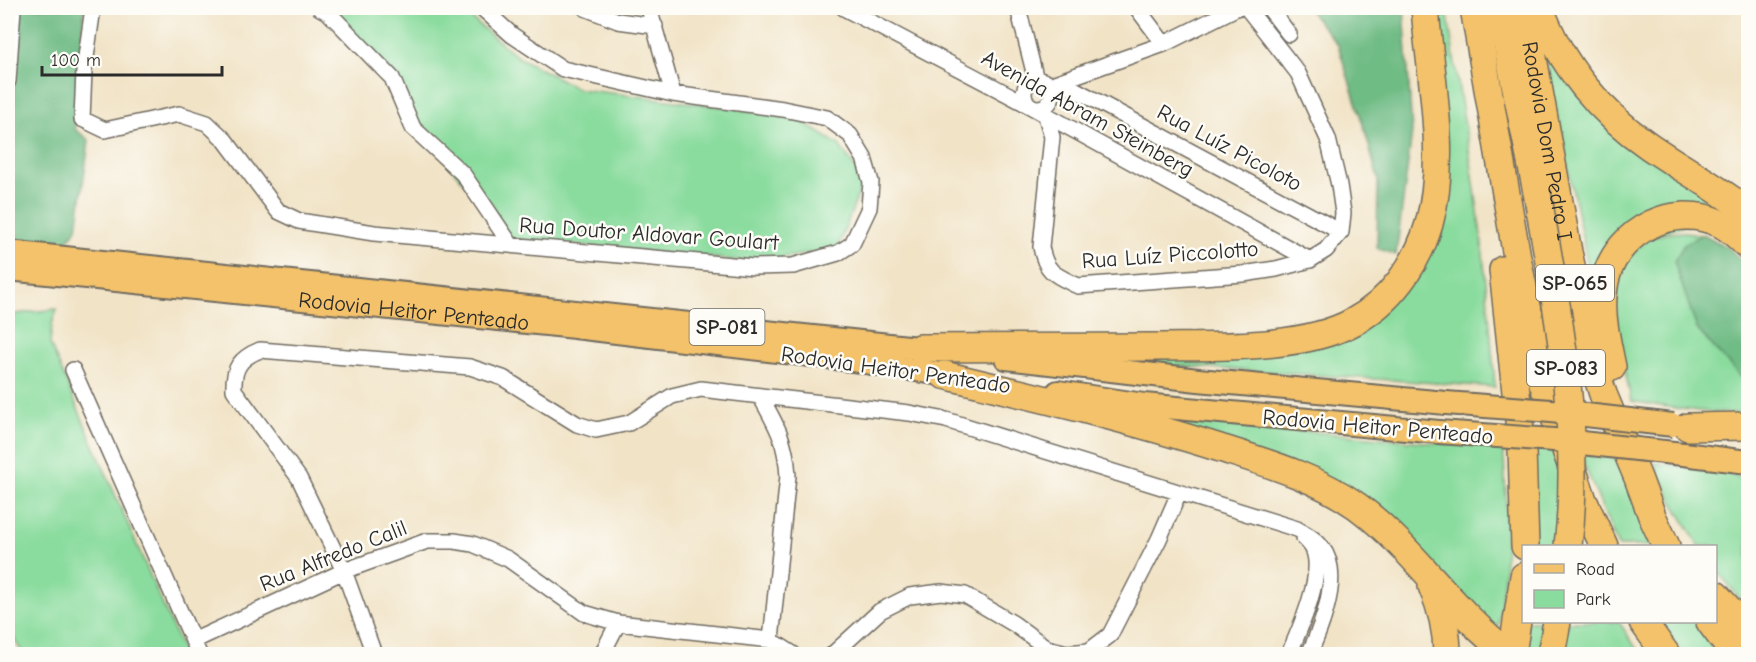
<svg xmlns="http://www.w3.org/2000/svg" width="1756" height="662" font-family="'Comic Neue',sans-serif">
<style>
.green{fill:#8adc9e;stroke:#5a8464;stroke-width:1.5}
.forest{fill:#6fbc85;stroke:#4d7458;stroke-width:1.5}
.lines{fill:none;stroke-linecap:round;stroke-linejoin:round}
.minor-casing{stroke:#706b61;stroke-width:18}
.primary-casing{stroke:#706b61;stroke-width:26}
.motorway-casing{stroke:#706b61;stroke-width:30}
.minor{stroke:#fff;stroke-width:15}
.primary{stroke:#f3c26a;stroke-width:22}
.motorway{stroke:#f3c26a;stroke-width:27}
.primary-bridge-casing{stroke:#706b61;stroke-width:26;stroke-linecap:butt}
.motorway-bridge-casing{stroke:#706b61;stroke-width:30;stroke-linecap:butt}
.primary-bridge{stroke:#f3c26a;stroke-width:22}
.motorway-bridge{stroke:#f3c26a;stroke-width:27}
.labels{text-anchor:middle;stroke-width:5;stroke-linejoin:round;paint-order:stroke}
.shield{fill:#fdfcf7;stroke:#6a6a68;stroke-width:1.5}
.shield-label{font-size:21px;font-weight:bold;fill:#2b2b2b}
.street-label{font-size:22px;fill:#2b2b2b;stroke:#fdfcf7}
</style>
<rect width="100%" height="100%" fill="#fdfcf7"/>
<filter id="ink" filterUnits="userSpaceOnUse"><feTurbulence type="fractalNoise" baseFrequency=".0167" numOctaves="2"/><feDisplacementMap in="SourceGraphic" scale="12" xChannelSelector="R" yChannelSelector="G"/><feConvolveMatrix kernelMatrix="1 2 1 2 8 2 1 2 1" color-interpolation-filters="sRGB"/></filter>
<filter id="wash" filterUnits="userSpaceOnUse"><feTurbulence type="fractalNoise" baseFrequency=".008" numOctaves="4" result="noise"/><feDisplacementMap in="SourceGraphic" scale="24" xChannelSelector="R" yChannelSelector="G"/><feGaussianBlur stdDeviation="1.35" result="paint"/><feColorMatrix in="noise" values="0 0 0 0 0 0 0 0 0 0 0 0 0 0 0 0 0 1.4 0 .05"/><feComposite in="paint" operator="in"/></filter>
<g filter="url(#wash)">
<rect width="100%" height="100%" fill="#f1e3c6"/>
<path class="green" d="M327,8H459L518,57L579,89L733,108L799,120L839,145L864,180L837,249L754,262L512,239L415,125L395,77Z
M1430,8H1447C1455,71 1467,133 1476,197C1485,260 1490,323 1495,387L1062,358L1321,340L1430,242Z
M1542,38L1562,64L1748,223V233L1722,215L1609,248L1591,281Z
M1685,232C1713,235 1729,248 1748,268V413C1709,414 1670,408 1631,401C1623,355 1596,273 1645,242C1657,234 1671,233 1685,232Z
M57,309L52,324L50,344L184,654H23L8,628V315Z
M1160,418L1434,443L1503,447C1508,509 1508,570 1497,632L1419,550Z
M1530,448L1560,451V479L1556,546H1532Z
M1583,454L1615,458L1654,546H1618L1584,464Z
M1655,463L1715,471L1748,479V609L1716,569V546H1699L1674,504Z
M1526,622H1548L1542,654H1528L1522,651Z
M1568,622H1619L1640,654H1561Z
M1660,622H1698L1721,654H1683Z"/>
<path class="forest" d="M20,8H84L75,129L89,140L77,229L60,249L8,243V135L11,124Z
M1307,8H1404L1412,132L1396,255L1377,248L1378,179L1365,131L1338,45Z
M1703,234L1730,249L1748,268V385L1697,329L1674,261L1685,243Z"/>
</g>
<g filter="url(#ink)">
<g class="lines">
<g class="minor-casing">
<path id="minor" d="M93,8L84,71L82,119L105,130L179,114L207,123L225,140L278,211L299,221L374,233L754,267L793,266L838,253L852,244L869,208L871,182L864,158L850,135L827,118L783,109L673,94L563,69L512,35L482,8
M320,8L329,13L392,78L413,128L463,174L511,245
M585,8L618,21L655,26
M649,8L673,94
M844,8L1032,107L1310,260
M1018,8L1036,80
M1137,8L1164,44
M1247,8L1298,73L1328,139L1339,185L1343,213L1341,232
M1269,8L1289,34
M1024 94a14 14 0 1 1 28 0a14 14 0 1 1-28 0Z
M8,81L13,8
M1061,82L1341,232
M1049,85L1164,44L1236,8
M1046,116L1052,137L1041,247C1046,273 1055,275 1078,286L1243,274L1276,269L1310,260L1326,250L1341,232
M73,370L199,654
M760,396C777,426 786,441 788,476L771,640
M193,641L344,571L427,541H454L473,544L508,559L584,613L618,623L771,640L793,654
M374,654L344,571L299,478L234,390C233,368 240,358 260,350L470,367L503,378L577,424L596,430L629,423L672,396L701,389L909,413L946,420L1297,529C1306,534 1316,539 1322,548C1343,574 1321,628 1309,654
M602,654L618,623
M833,654L880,611L910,596L941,592L965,595L1014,624L1047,648L1067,653L1089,651L1110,635L1159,539L1179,493
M1289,654C1299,631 1325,574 1313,549C1311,545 1307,541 1304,538"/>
</g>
<g class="primary-casing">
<g id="primary">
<path d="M8,252L937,350"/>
<path id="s1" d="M8,269L566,326L852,360L960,377"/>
<path d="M1006,358L1198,380L1446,403"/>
<path d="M1058,392L1144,405L1439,432"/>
<path d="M1683,454L1748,462"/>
</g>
</g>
<g class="motorway-casing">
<g id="motorway">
<path d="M1474,8L1518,263L1543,383L1583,500L1604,546"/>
<path d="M1500,8L1537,192"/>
<path id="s2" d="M1524,8L1568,252L1592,359L1603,394L1638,478L1652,516L1666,546"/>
<path d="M1540,8C1560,64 1600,113 1649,146C1682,169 1717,187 1748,212"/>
<path d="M1503,270L1522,449L1525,546"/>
<path d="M920,348C999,348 1078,348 1156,347C1214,346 1302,350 1353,322C1390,302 1417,265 1429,224C1448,157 1430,76 1425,8"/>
<path d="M1612,367C1606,337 1598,308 1606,277C1619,230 1674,202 1719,223C1730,228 1740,238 1748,246"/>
<path d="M944,375C1036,397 1129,419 1220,448C1267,463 1316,477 1357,506C1414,548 1452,611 1509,654"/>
<path d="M1688,427L1748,426"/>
<path d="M1432,586C1442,609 1447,630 1447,654"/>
<path d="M1716,595L1748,631"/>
<path d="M1643,622L1666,654"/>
<path d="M1710,622L1734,654"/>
<path d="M1512,654L1524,576"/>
<path d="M1551,654L1557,622"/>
</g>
</g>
<use href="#minor" class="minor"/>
<use href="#primary" class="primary"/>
<use href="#motorway" class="motorway"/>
<g class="primary-bridge-casing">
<path id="primary-bridge" d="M1446,403L1551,411L1673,425
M1439,432L1554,440L1683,454"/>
</g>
<g class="motorway-bridge-casing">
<path id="motorway-bridge" d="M1537,192C1557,309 1582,428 1568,546"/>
</g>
<use href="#primary-bridge" class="primary-bridge"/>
<use href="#motorway-bridge" class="motorway-bridge"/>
</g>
</g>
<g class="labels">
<g class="shield">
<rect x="1536" y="265" width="78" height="36" rx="4.5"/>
<rect x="689.5" y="309" width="75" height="36" rx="4.5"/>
<rect x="1527" y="350" width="78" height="36" rx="4.5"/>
</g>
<g class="shield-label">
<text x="1575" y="290">SP-065</text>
<text x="727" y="334">SP-081</text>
<text x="1566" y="375">SP-083</text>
</g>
<g class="street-label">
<text transform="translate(1088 113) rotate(29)" y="8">Avenida Abram Steinberg</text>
<text dy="8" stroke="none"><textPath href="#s2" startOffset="135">Rodovia Dom Pedro I</textPath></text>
<text transform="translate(1230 147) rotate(28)" y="8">Rua Luíz Picoloto</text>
<text transform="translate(649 233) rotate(4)" y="8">Rua Doutor Aldovar Goulart</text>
<text transform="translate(1170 254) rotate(-4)" y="8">Rua Luíz Piccolotto</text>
<text dy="8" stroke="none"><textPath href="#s1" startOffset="408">Rodovia Heitor Penteado</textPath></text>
<text transform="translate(896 369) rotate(8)" y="8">Rodovia Heitor Penteado</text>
<text transform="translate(1378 426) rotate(5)" y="8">Rodovia Heitor Penteado</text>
<text transform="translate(333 555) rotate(-22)" y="8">Rua Alfredo Calil</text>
</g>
</g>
<rect width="1756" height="662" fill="none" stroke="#fdfcf7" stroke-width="30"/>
<rect x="1522" y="545" width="195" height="78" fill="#fdfcf7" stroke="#a9a8a5" stroke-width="1.5"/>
<rect x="1534" y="564" width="30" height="9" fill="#f3c26a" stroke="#a9a8a5" stroke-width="1.5"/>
<text x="1576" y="575" font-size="18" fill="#2b2b2b">Road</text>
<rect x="1534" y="590" width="30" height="18" fill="#8adc9e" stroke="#a9a8a5" stroke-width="1.5"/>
<text x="1576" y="605" font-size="18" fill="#2b2b2b">Park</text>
<path d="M42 66v9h180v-9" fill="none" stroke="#2b2b2b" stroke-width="3"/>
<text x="51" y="66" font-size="18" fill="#2b2b2b" stroke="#fdfcf7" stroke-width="4.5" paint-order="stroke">100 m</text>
</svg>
